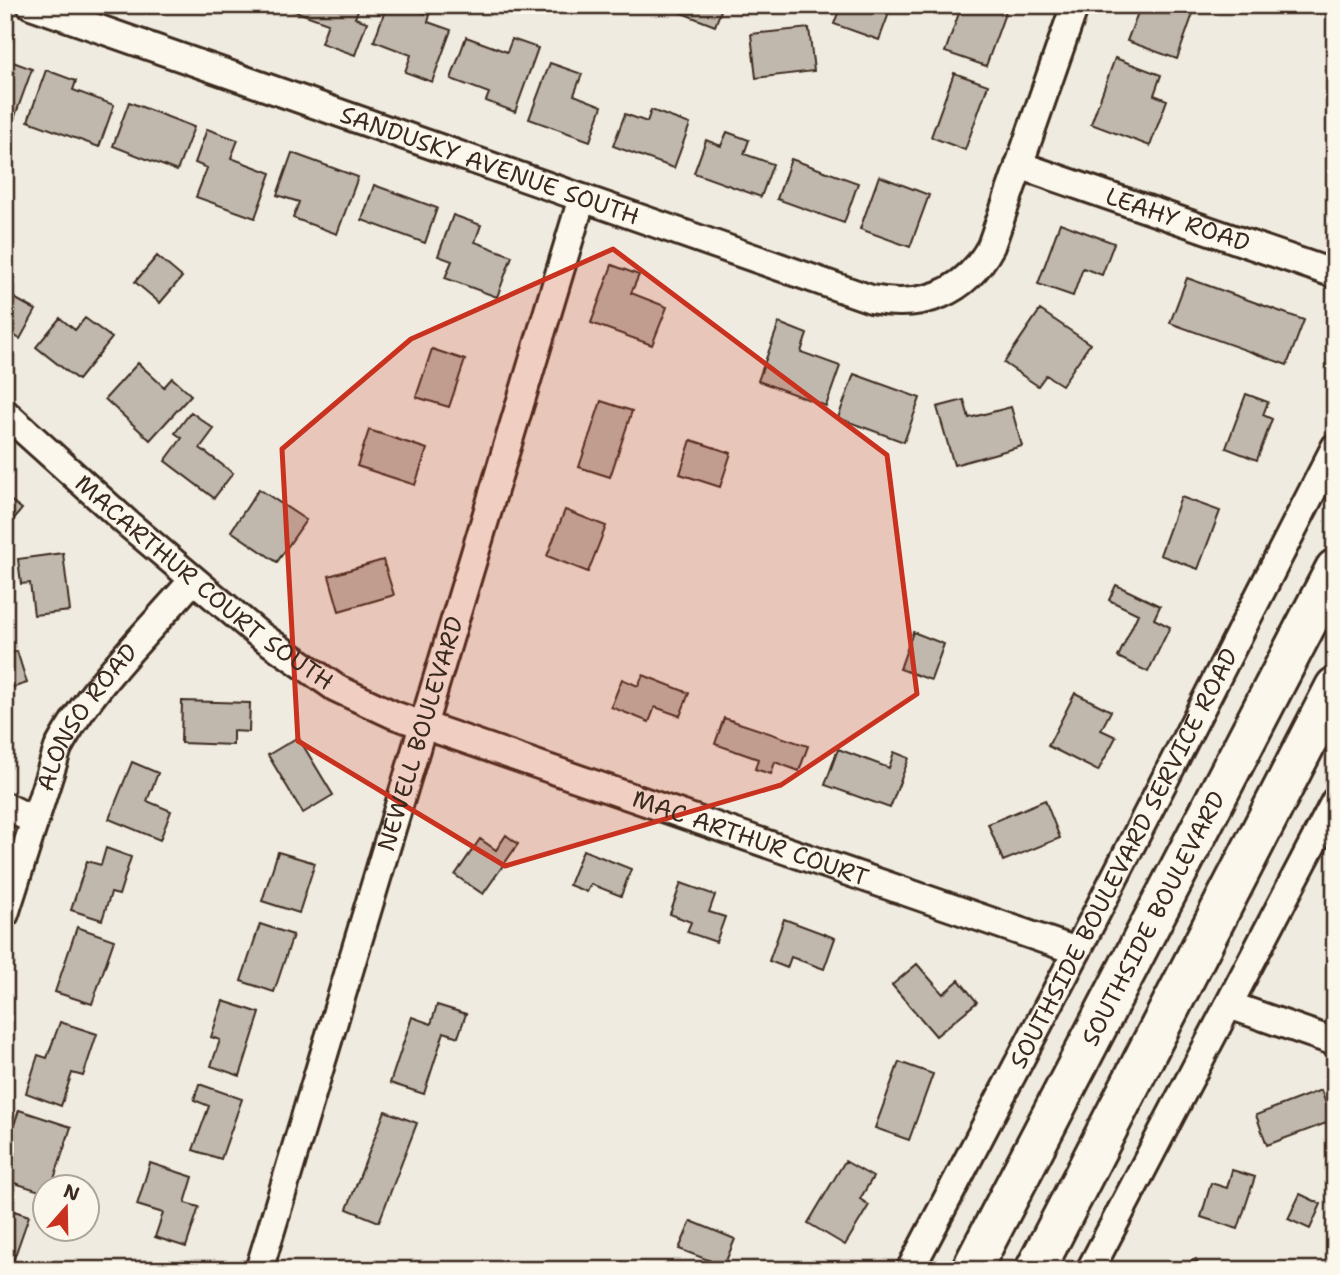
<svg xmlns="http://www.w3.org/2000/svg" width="1340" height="1275" font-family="'Shantell Sans',sans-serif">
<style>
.building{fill:#c0b8ad;stroke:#3b2a1e;stroke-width:2}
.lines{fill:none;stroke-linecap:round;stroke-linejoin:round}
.street-casing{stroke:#3b2a1e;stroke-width:32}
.highway-casing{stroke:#3b2a1e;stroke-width:44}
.street{stroke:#fbf7ec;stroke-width:26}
.highway{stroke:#fbf7ec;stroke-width:38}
.marked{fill:#c8321e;fill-opacity:0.2;stroke:#c8321e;stroke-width:5;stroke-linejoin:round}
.labels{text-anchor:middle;stroke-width:5;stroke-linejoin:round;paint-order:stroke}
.street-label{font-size:24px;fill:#3b2a1e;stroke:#fbf7ec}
</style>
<rect width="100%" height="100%" fill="#f0ebe0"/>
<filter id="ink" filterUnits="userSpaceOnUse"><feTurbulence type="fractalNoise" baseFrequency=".0143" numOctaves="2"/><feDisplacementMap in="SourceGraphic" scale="14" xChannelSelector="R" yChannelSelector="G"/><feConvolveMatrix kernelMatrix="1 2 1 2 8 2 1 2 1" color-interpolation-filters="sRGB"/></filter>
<g filter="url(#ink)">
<path class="building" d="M293,5H360L355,18L367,22L355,55L321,43L328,23L292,10Z
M387,5H403L430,15L428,22L451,30L432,82L405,72L411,55L374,41Z
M661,5H723L715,26Z
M841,5H892L879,40L834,24Z
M962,5H1008L986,66L945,52Z
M1141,5H1196L1177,59L1127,41Z
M809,28L814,71L756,78L751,34Z
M466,37L507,52L512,39L538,48L515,112L486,101L489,93L451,79Z
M1115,58L1161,75L1154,95L1167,100L1150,146L1091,124Z
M5,59L32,69L14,119L5,116Z
M550,63L582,74L574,95L602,106L590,141L529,119Z
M46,70L76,81L73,90L114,105L99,147L28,121Z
M954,73L988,85L965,150L931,137Z
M129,102L194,127L177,171L113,146Z
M651,110L690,124L674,168L613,146L625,114L647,122Z
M207,129L238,140L231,158L271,173L255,218L196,197L207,168L195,163Z
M727,132L749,140L744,154L773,164L761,197L694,173L706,140L721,146Z
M292,153L358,177L337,234L293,218L299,202L277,195Z
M791,159L858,183L844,223L777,199Z
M879,176L929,195L910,247L860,229Z
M374,185L437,208L425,243L362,220Z
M453,215L481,225L475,242L512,256L497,297L445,278L452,261L438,256Z
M1060,223L1114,243L1102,275L1083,268L1073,296L1038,284Z
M157,256L182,277L160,303L135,282Z
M612,265L639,275L631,293L667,307L652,345L591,323Z
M1187,278L1304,320L1287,365L1170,323Z
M5,293L36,310L20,339L5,331Z
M1040,310L1090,344L1062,385L1046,375L1038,386L1004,363Z
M60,318L75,330L85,318L112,338L78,380L36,347Z
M779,323L807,334L801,352L840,366L826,406L758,381Z
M432,349L465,360L449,407L416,397Z
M138,363L164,387L172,378L191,395L150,440L105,399Z
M854,374L920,398L904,442L838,418Z
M1246,394L1268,402L1263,415L1272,419L1257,460L1226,448Z
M964,400L969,418L1011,407L1022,446L954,465L937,407Z
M601,401L632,411L610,477L579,467Z
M191,412L214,429L200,448L233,473L214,498L165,461L182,438L175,433Z
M369,430L427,449L415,485L357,466Z
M691,440L731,453L720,487L680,474Z
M259,489L306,520L277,562L231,531Z
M5,496L22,509L5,530Z
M1181,497L1220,511L1198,569L1160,555Z
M565,510L606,526L588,572L547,556Z
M63,553L70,611L34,615L30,583L21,584L18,559Z
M383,560L394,595L339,611L329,576Z
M1116,585L1160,606L1154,619L1170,627L1148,672L1118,657L1138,614L1109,600Z
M913,632L944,644L931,680L900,669Z
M17,651L27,683L5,690V655Z
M643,675L689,693L680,716L655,707L649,722L611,707L622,679L638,686Z
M1075,693L1111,711L1101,730L1116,737L1098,771L1048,746Z
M182,701L250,703L249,732L233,731V745L181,743Z
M724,718L808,746L799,771L775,762L771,774L755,769L758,759L715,744Z
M298,737L333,795L303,813L268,755Z
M838,749L889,768L894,752L909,758L890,808L825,785Z
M132,762L158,773L147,801L171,811L160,840L109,819Z
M1045,800L1060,838L1003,861L988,824Z
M506,835L518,844L483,894L455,875L480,839L496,850Z
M106,848L131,857L119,895L111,893L102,920L71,910L87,861L101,865Z
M583,850L631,869L621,896L591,884L587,892L569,885Z
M278,852L315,863L299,913L262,901Z
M681,883L715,895L709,912L725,917L716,942L687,932L691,922L670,914Z
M784,919L835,938L824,969L791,957L787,968L769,961Z
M260,924L293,935L274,992L241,981Z
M77,927L114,940L92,1004L55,992Z
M917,964L943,994L959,980L977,1002L936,1036L892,985Z
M223,1001L260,1013L240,1076L211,1066L220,1040L211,1037Z
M437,1005L466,1014L458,1037L444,1032L424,1094L390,1083L412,1017L431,1024Z
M60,1022L97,1034L83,1076L72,1073L61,1106L26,1093L38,1055L47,1058Z
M899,1062L933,1074L909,1140L875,1128Z
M199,1084L242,1099L221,1159L193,1150L209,1106L194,1100Z
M1321,1090L1332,1121L1267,1145L1256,1115Z
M19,1110L71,1127L51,1188H46V1193L5,1180V1152Z
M385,1111L417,1123L379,1222L347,1209Z
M845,1161L873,1177L860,1199L869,1205L845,1245L808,1223Z
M150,1163L193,1177L185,1203L199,1207L186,1247L155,1237L163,1213L137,1205Z
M1232,1170L1255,1177L1238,1229L1201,1217L1211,1183L1227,1188Z
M1300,1194L1321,1204L1310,1229L1288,1219Z
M5,1208L29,1216L10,1270H5Z
M691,1221L735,1239L724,1266L679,1249Z
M1196,1259L1201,1270H1171Z
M162,1261L190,1270H159Z"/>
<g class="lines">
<g class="street-casing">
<g id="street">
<path id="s1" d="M31,5L871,299C923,309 965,294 991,246L1075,5"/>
<path id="s2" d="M1019,165L1335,274"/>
<path id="s3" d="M5,413L127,523L257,633L336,688L394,715L1077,951"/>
<path d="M5,806L33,820"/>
<path id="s4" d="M5,914L58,748C90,688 148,632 193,580"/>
<path d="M1229,1005L1335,1042"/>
<path id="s5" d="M259,1270L582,198"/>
<path id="s6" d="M910,1270L1077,951L1335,447"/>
<path d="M1090,1270L1335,801"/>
</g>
</g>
<g class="highway-casing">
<g id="highway">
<path id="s7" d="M971,1270L1335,569"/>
<path d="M1035,1270L1335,687"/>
</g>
</g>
<use href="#street" class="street"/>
<use href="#highway" class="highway"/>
</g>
</g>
<path class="marked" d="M613,249L887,455L917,694L781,785L505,866L298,741L282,449L411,339Z"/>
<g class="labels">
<g class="street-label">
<text dy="8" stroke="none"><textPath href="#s1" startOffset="486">SANDUSKY AVENUE SOUTH</textPath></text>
<text dy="8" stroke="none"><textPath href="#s2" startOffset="168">LEAHY ROAD</textPath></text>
<text dy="8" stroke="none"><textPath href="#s3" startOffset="262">MACARTHUR COURT SOUTH</textPath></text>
<text dy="8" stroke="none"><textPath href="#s4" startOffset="215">ALONSO ROAD</textPath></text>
<text dy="8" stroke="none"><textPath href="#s5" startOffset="560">NEWELL BOULEVARD</textPath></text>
<text dy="8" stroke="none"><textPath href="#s3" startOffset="872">MAC ARTHUR COURT</textPath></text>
<text dy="8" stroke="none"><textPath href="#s6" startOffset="464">SOUTHSIDE BOULEVARD SERVICE ROAD</textPath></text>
<text dy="8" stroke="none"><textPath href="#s7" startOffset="396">SOUTHSIDE BOULEVARD</textPath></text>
</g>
</g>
<rect width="1340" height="1275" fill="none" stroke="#fbf7ec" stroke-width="28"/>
<rect x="14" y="14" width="1312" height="1247" fill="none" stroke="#3b2a1e" stroke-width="2.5" filter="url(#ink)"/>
<g transform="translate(66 1208) rotate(20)"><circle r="33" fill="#fbf7ec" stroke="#aea59a" stroke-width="2"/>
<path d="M0-5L12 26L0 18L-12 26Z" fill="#c8321e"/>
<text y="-10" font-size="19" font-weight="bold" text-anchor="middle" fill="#3b2a1e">N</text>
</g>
</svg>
